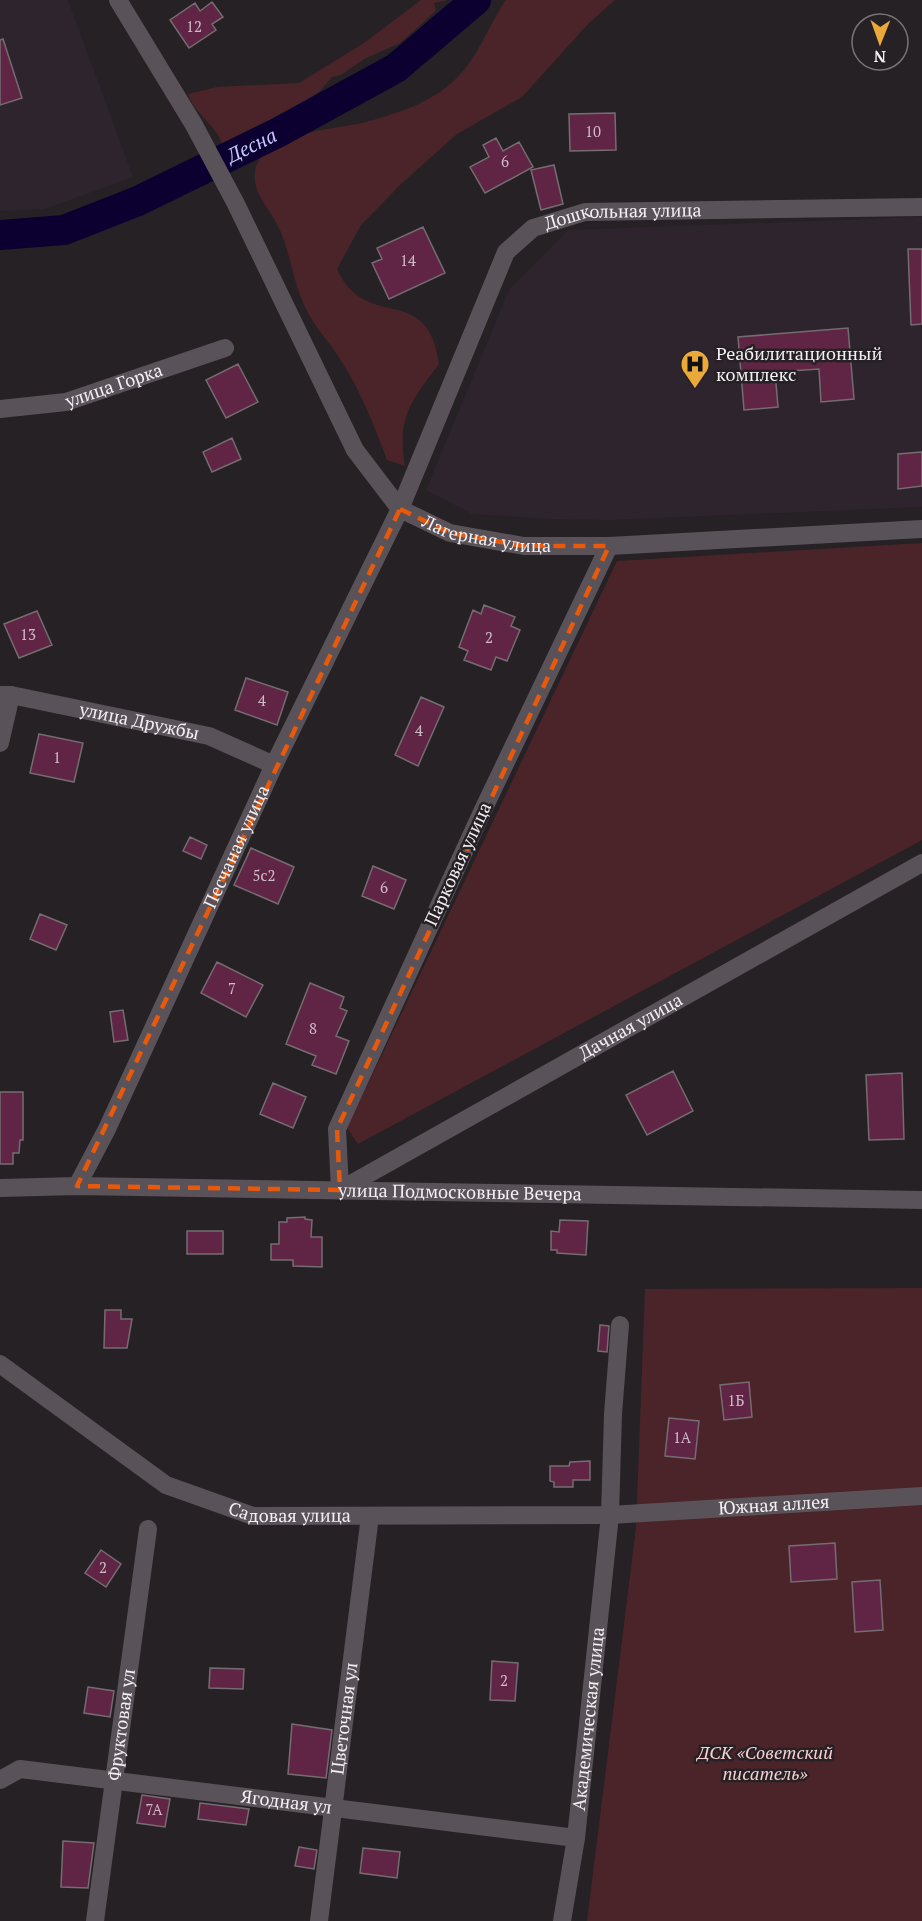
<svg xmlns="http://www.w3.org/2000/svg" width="922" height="1921" font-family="'PT Serif',serif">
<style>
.built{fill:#2e242e}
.green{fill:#4b242a}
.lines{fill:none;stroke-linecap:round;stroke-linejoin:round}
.river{stroke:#0c0031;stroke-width:30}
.building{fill:#602545;stroke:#746c70;stroke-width:1.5}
.minor{stroke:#595359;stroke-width:18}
.marked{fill:none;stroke:#e8590c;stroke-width:4.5;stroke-dasharray:12 8;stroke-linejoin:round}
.labels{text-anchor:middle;stroke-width:5;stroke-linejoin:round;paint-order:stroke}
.number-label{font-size:15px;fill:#cebcc8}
.street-label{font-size:18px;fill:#f3eff3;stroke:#262125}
.poi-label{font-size:18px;fill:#f3eff3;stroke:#262125;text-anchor:start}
.park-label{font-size:18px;font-style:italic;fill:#facfd3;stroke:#262125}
.water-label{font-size:20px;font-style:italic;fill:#c6c7fc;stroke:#262125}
</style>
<rect width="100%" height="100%" fill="#262125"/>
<path class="built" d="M0,0H68L133,177L45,209L0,211Z
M922,217V507L611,520L552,519L472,514L426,490L509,290L568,230Z"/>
<path class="green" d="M421,0H448L434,3L436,11L400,43L364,59L341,75L332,77L320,91L282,119L222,146C221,129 194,114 188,94L217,87L299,83L364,43Z
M506,0H615L588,24L522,97L457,134L401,184L361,225L337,269C366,334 428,280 439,364C410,402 397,418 405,466L387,460C375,427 361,392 342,362C331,344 315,328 306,309C293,283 291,254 279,228C272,212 256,197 255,180C250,132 336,130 366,122C395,114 424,105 448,86C477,63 486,29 506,0Z
M922,543V840L358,1144L347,1128L617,561Z
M922,1288V1921H587L636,1528L645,1289Z"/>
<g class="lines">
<path class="river" id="s1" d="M0,235L64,230L138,201L279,132L396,68L476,0"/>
</g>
<path class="building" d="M212,2L223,17L212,24L216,30L189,48L170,20L195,3L200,11Z
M3,39L22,98L0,105V40Z
M615,113L616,150L570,151L569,114Z
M496,138L503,151L519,142L533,167L485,193L470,167L489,157L483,145Z
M554,165L563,204L541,210L531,170Z
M423,227L445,273L389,299L372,263L382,259L377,248Z
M908,249H922V324L911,325Z
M848,328L854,399L821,402L819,369L775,372L778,407L744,410L738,337Z
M238,364L258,402L226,418L206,380Z
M232,438L241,459L212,472L203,452Z
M922,452V486L898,489V454Z
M484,605L515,617L511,626L520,630L507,661L496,657L491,670L464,660L468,651L459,647L473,610L481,614Z
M37,611L52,645L19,658L4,624Z
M246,678L288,692L277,725L235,710Z
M421,697L444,707L418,766L395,755Z
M39,734L83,743L74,782L30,773Z
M190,837L207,845L201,859L183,851Z
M251,848L294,867L278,904L234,885Z
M373,866L406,880L394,909L362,896Z
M40,914L67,925L56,950L30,939Z
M217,962L263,985L246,1017L201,993Z
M310,983L344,997L340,1008L347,1011L336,1036L349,1041L336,1074L312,1065L316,1056L286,1044Z
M123,1010L128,1040L114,1042L110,1012Z
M673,1071L693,1111L647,1135L626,1095Z
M902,1073L904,1139L869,1140L866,1075Z
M273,1083L306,1097L293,1128L260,1114Z
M0,1092H23V1140H20L19,1153H13V1164H0Z
M305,1217V1219L312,1220L311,1237H322V1267L293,1266V1260H271V1244H279V1222H287V1218Z
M560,1220L588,1221L586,1255L557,1253V1250H551V1231L559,1232Z
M187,1231H223V1254H187Z
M105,1310H121V1319H132L127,1348H104Z
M600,1325L609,1326L607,1352L598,1351Z
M749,1382L752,1417L724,1420L720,1385Z
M669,1418L699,1421L695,1459L665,1456Z
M590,1461V1480H573V1487H554V1482L550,1481V1466H569L570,1462Z
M835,1543L837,1579L791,1582L789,1546Z
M101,1550L121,1564L106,1587L85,1573Z
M880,1580L883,1630L855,1632L852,1582Z
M492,1661L518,1663L515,1701L490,1700Z
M210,1668L244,1669L243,1689L209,1688Z
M88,1687L114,1691L110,1717L84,1713Z
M292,1724L332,1730L326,1778L288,1774Z
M142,1795L170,1799L165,1827L137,1823Z
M200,1803L249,1809L246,1825L198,1819Z
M63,1841L94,1843L88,1888L61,1887Z
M299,1847L317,1850L314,1869L295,1866Z
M363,1848L400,1852L397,1878L360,1873Z"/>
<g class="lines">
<g class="minor">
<path id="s2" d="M118,0L194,125L236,204L355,450L400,509L450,533L524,546H609L922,529"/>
<path id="s3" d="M0,409L66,402L225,348"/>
<path id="s4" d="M609,546L482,812L337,1129L340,1190L922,863"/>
<path id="s5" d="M0,695H11L209,736L274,765"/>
<path d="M0,743L11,695"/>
<path id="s6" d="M77,1186L107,1129L274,765L400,509L506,252L533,228L585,212L922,207"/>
<path id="s7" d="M0,1188L77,1186L922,1200"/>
<path id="s8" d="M0,1364L166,1485L253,1516L610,1515L922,1496"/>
<path id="s9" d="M0,1780L20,1769L576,1838"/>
<path id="s10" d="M95,1921L148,1529"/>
<path id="s11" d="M319,1921L370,1516"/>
<path id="s12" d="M562,1921L576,1838L610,1515L613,1414L620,1325"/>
</g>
</g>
<path class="marked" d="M400,509L450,533L524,546H609L337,1129L340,1190L77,1186Z"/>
<defs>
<g id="hospital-pin" transform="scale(1.5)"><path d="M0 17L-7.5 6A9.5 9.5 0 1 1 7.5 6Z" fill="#eba93a" stroke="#262125"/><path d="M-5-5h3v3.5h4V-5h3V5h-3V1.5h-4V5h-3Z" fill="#111"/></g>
</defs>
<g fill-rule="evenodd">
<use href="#hospital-pin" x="695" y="364"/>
</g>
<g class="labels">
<g class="number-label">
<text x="194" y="32">12</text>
<text x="593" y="137">10</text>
<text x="505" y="167">6</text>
<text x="408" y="266">14</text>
<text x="28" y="640">13</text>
<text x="489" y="643">2</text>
<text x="262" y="706">4</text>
<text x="419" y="736">4</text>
<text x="57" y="763">1</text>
<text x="264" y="881">5с2</text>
<text x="384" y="893">6</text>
<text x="232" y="994">7</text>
<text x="313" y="1034">8</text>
<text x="736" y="1406">1Б</text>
<text x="682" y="1443">1А</text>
<text x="103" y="1573">2</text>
<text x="504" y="1686">2</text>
<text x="154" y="1815">7А</text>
</g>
<g class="street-label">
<text dy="6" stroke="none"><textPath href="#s6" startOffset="1156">Дошкольная улица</textPath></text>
<text dy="6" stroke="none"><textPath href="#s3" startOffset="117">улица Горка</textPath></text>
<text dy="6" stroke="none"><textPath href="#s2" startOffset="675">Лагерная улица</textPath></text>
<text dy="6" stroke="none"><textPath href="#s5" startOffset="142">улица Дружбы</textPath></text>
<text dy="6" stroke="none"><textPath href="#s6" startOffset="375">Песчаная улица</textPath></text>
<text transform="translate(458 864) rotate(-65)" y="6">Парковая улица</text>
<text dy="6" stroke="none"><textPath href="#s4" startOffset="1038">Дачная улица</textPath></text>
<text dy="6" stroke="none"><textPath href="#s7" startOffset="460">улица Подмосковные Вечера</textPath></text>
<text dy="6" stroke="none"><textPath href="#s8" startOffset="819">Южная аллея</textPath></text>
<text dy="6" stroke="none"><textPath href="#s8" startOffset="334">Садовая улица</textPath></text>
<text dy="6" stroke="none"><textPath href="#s11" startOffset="204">Цветочная ул</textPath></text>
<text dy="6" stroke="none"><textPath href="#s12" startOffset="204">Академическая улица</textPath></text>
<text dy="6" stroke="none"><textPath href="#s10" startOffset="198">Фруктовая ул</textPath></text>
<text dy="6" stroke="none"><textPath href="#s9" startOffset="291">Ягодная ул</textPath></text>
</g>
<g class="poi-label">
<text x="716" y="360">Реабилитационный<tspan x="716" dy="21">комплекс</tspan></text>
</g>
<g class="park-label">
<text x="765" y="1759">ДСК «Советский<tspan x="765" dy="21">писатель»</tspan></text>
</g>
<g class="water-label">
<text dy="7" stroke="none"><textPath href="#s1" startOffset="270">Десна</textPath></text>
</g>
</g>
<g transform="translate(880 42) rotate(181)"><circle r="28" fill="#262125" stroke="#787377" stroke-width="1.5"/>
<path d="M0-4.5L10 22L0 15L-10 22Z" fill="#eba93a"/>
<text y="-9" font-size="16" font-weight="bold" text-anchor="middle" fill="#f3eff3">N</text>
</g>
</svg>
